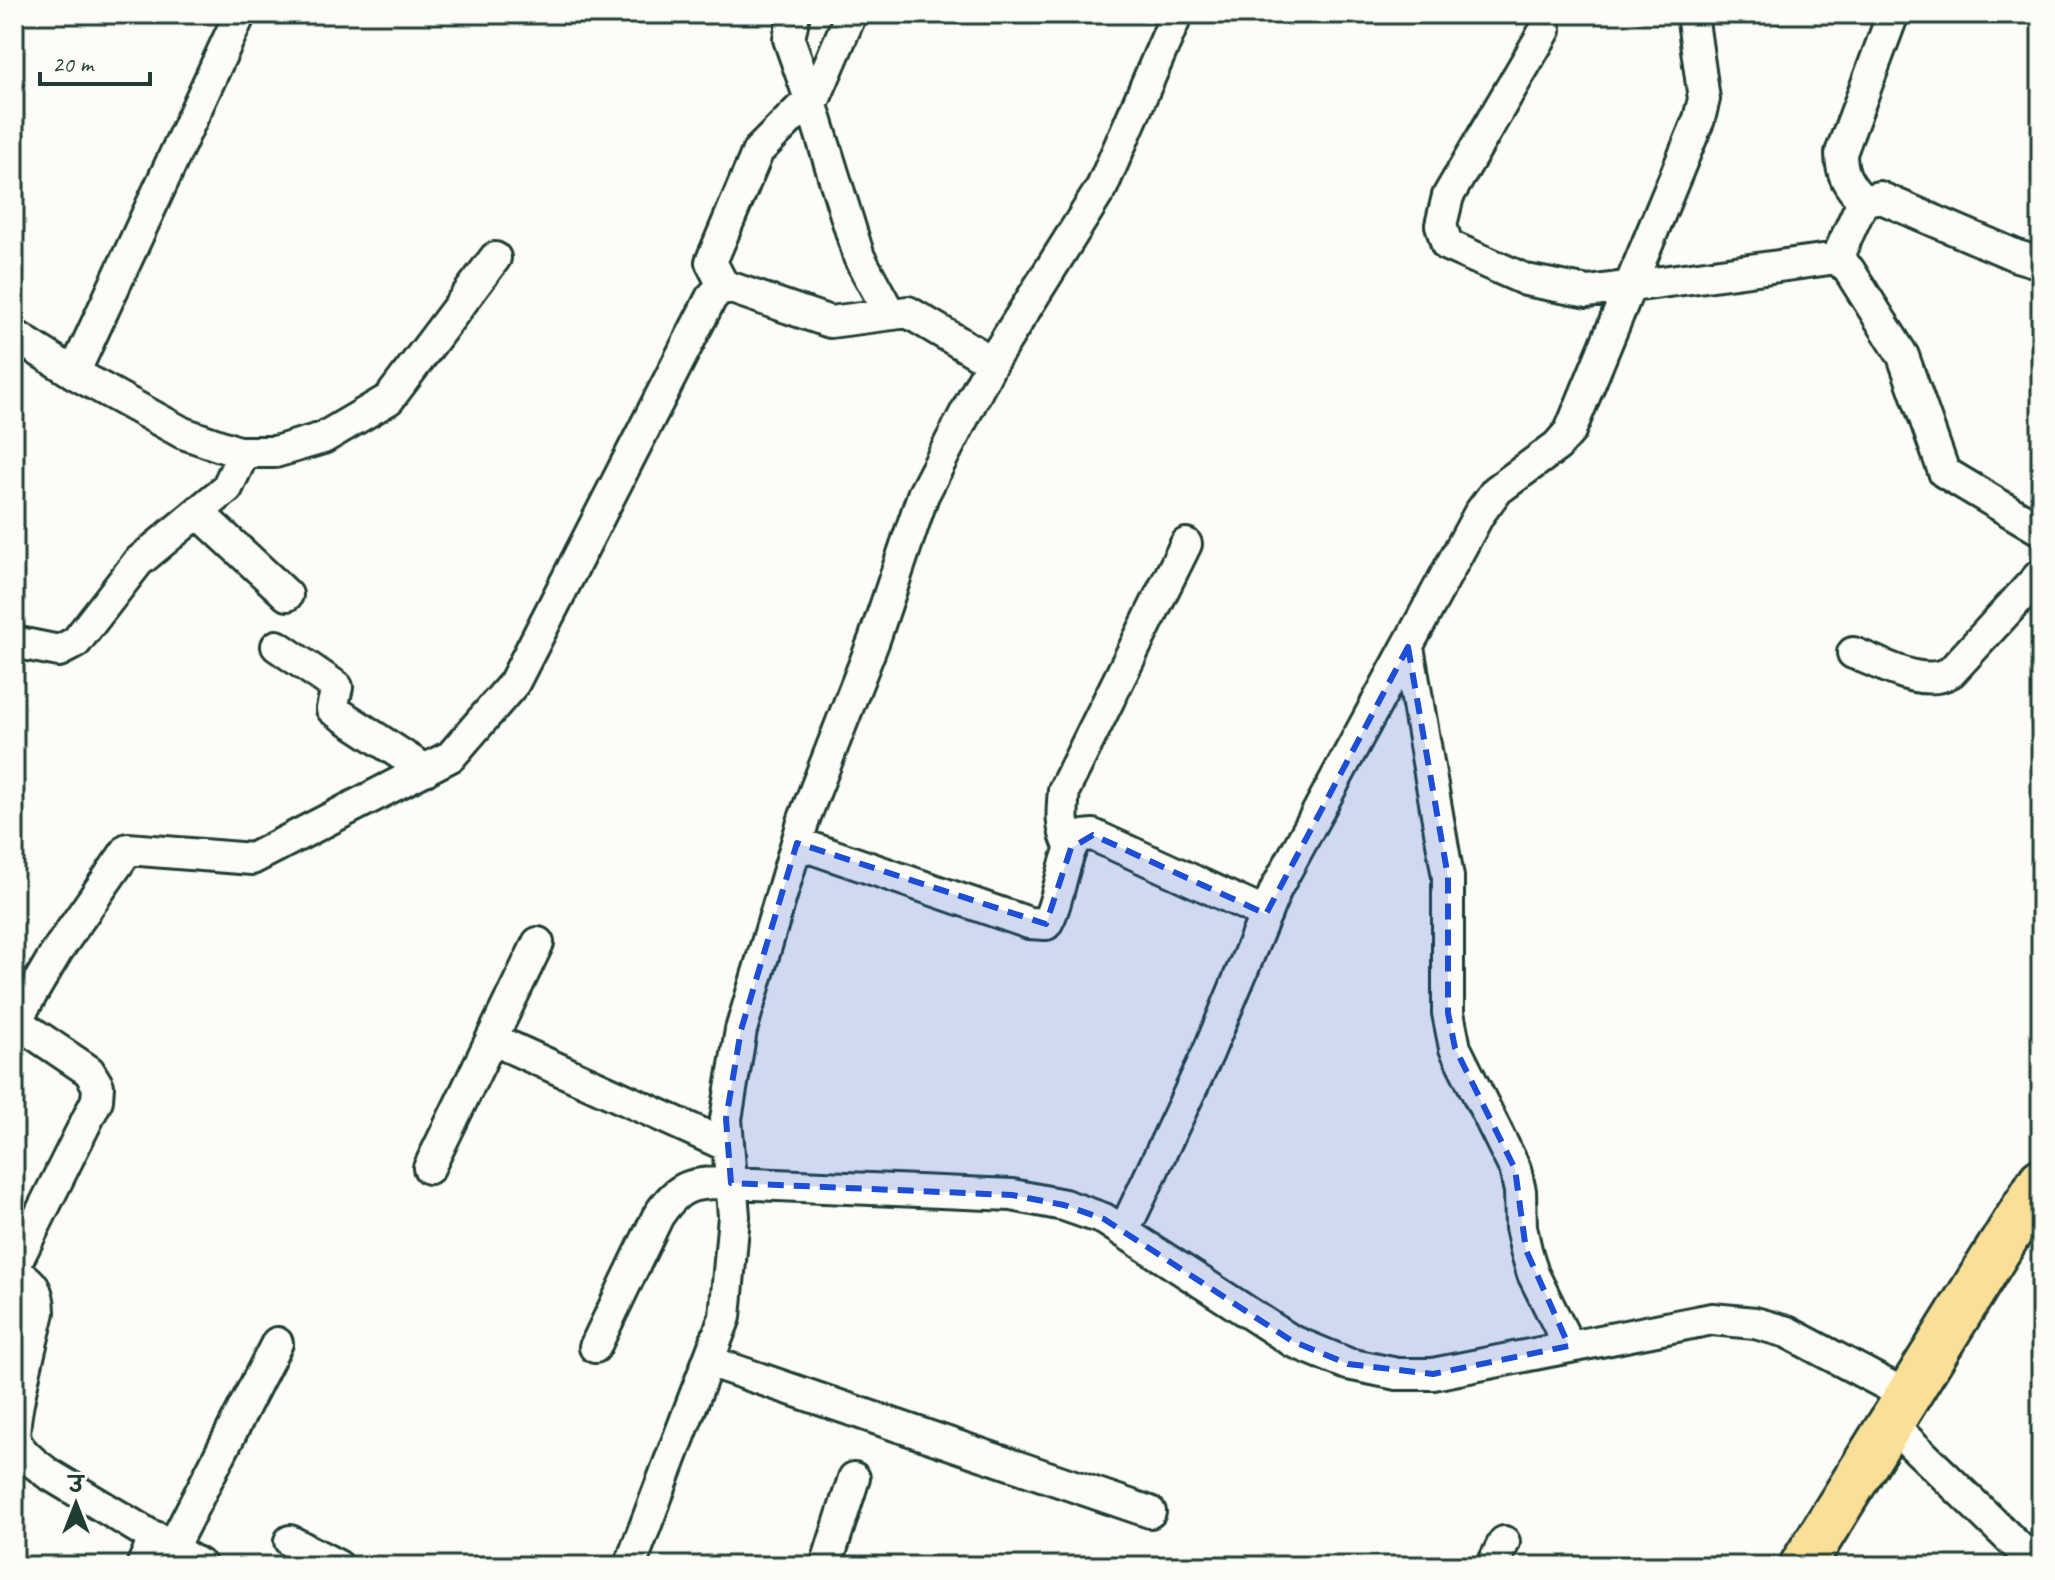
<svg xmlns="http://www.w3.org/2000/svg" width="2055" height="1580" font-family="Caveat,'Playpen Sans Deva',sans-serif">
<style>
.lines{fill:none;stroke-linecap:round;stroke-linejoin:round}
.street-casing{stroke:#1f3d34;stroke-width:36}
.primary-casing{stroke:#1f3d34;stroke-width:50}
.street{stroke:#fdfcf7;stroke-width:30}
.primary{stroke:#fbdf96;stroke-width:44}
.marked{fill:#1d4ed8;fill-opacity:0.2;stroke:#1d4ed8;stroke-width:6;stroke-dasharray:16 10;stroke-linejoin:round}
</style>
<rect width="100%" height="100%" fill="#fdfcf7"/>
<filter id="ink" filterUnits="userSpaceOnUse"><feTurbulence type="fractalNoise" baseFrequency=".0125" numOctaves="2"/><feDisplacementMap in="SourceGraphic" scale="16" xChannelSelector="R" yChannelSelector="G"/><feConvolveMatrix kernelMatrix="1 2 1 2 8 2 1 2 1" color-interpolation-filters="sRGB"/></filter>
<g filter="url(#ink)">
<g class="lines">
<g class="street-casing">
<path id="street" d="M1545,30L1448,196L1441,225L1447,245L1526,280L1588,292L1837,258L1849,270L1903,356L1944,472L2041,530
M810,99L859,257L890,314
M812,105L851,14
M1863,201C1849,186 1841,175 1841,153L1893,14
M1837,258L1863,201L1879,197L2017,256L2041,263
M723,285L711,262L758,151L810,99L789,39L794,14
M14,335L74,373L183,433L238,452H275L323,438L389,399L495,258
M74,373L240,14
M199,513L287,595
M14,642L59,651L76,642L138,562L227,488L244,452
M277,646L337,687L332,709L425,770
M1408,647L1448,877V1013L1455,1048L1515,1169L1520,1191L1521,1227L1526,1250L1533,1274L1569,1346
M1853,653C1882,663 1922,689 1951,672L2041,574
M797,843L1029,923L1046,924C1059,905 1064,847 1079,838C1083,835 1088,836 1093,835L1266,914
M1071,848C1060,828 1062,812 1064,790L1186,544
M14,1024L57,951L128,849L252,859L451,756L514,683L711,298L723,285L830,322L908,312L992,362L1102,187L1177,14
M492,1039L728,1146
M429,1168L538,943
M1124,1231L1208,1053L1276,889L1479,514L1496,491L1557,446L1570,431L1699,119L1704,99L1692,14
M14,1267L97,1100L98,1086L89,1071L15,1021
M14,1272C33,1281 39,1291 39,1312C34,1335 9,1424 16,1442C22,1455 36,1464 47,1473L201,1566
M595,1347L658,1216C680,1183 693,1183 731,1183L1012,1195L1064,1205L1104,1219L1292,1341L1348,1364L1397,1374H1433L1712,1319L1755,1323L1787,1332L1908,1396
M708,1361L1150,1512
M1891,1424L2038,1566
M290,1541L338,1566
M173,1546L277,1343
M142,1566L155,1537
M630,1566L725,1317L734,1216L726,1119L741,1030L804,819L874,640L923,495L992,362
M826,1566L854,1478
M1492,1566L1504,1542"/>
</g>
<g class="primary-casing">
<path id="primary" d="M1802,1566L2041,1181"/>
</g>
<use href="#street" class="street"/>
<use href="#primary" class="primary"/>
</g>
</g>
<path class="marked" d="M1408,647L1448,877V1013L1455,1048L1515,1169L1526,1250L1569,1346L1433,1374L1348,1364L1292,1341L1104,1219L1064,1205L1012,1195L731,1183L726,1119L741,1030L797,843L1046,924L1071,848L1093,835L1266,914Z"/>
<rect width="2055" height="1580" fill="none" stroke="#fdfcf7" stroke-width="48"/>
<rect x="24" y="24" width="2007" height="1532" fill="none" stroke="#1f3d34" stroke-width="3" filter="url(#ink)"/>
<g transform="translate(76 1504)" stroke="#fdfcf7" stroke-width="6" paint-order="stroke">
<path d="M0-6L14 30L0 20L-14 30Z" fill="#1f3d34"/>
<text y="-12" font-size="22" font-weight="bold" text-anchor="middle" fill="#1f3d34">उ</text>
</g>
<path d="M40 72v12h110v-12" fill="none" stroke="#1f3d34" stroke-width="4"/>
<text x="52" y="72" font-size="24" fill="#1f3d34" stroke="#fdfcf7" stroke-width="6" paint-order="stroke">20 m</text>
</svg>
